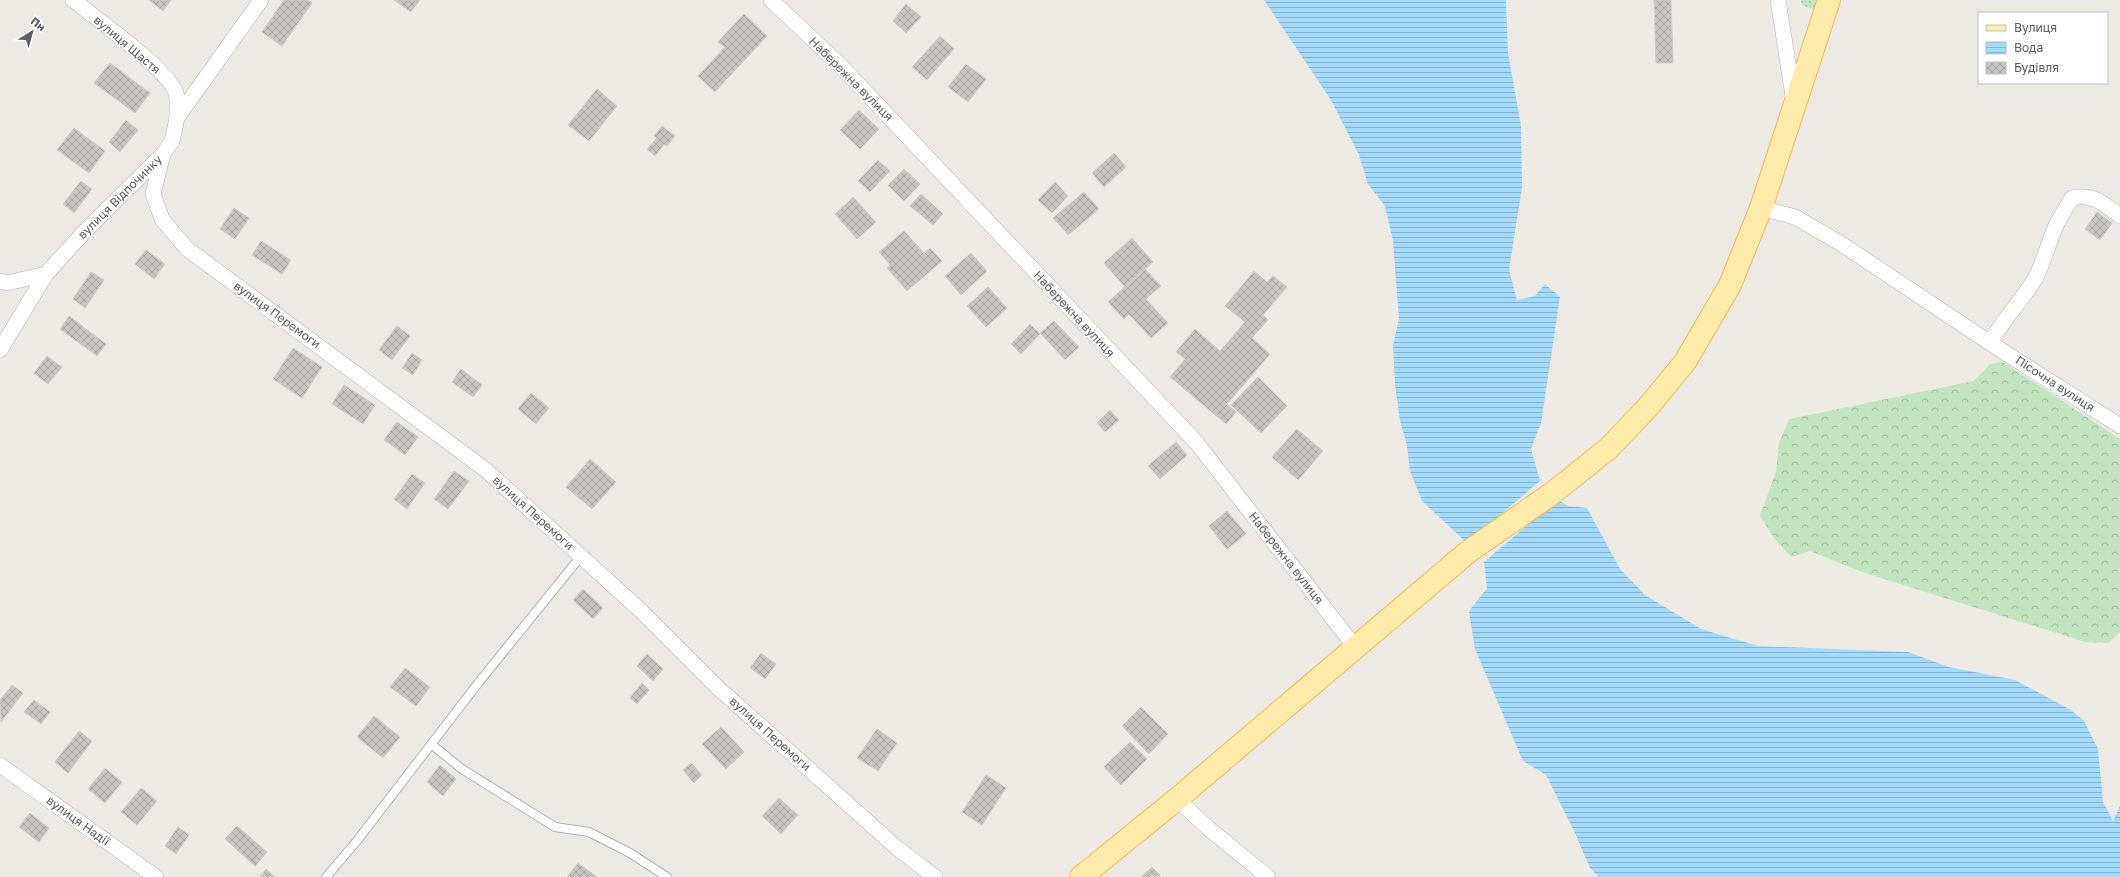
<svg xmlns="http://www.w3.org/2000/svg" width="2120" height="877" font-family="'Golos Text',sans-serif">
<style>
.green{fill:url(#green-dots)}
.forest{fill:url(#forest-crowns)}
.water{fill:url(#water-rules)}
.pier{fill:#edeae3}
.building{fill:url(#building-cross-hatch);stroke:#d2ccc1}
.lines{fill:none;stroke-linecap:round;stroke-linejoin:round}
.lane-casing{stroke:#b0b4b8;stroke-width:10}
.street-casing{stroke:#b0b4b8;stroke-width:16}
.primary-casing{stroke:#edbd5c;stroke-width:24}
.lane{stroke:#fff;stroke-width:8}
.street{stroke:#fff;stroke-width:15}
.primary{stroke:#fceba9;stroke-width:22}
.labels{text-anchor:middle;stroke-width:3;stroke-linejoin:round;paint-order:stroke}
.street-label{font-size:12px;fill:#5b5f63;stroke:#fff}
</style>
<defs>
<pattern id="green-dots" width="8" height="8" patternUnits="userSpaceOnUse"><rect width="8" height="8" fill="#c2e4c0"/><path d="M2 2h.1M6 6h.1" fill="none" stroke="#a1bca0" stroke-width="1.8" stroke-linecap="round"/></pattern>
<pattern id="forest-crowns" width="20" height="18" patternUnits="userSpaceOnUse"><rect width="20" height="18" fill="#c2e4c0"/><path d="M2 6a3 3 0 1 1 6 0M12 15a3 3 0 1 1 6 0" fill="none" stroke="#a1bca0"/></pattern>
<pattern id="water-rules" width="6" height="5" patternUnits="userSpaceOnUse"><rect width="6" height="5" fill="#a4dafc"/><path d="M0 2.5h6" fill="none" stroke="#89b4d0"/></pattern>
<pattern id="building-cross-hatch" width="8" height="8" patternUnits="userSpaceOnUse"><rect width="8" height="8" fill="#c8c5c0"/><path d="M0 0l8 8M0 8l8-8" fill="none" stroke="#a5a3a0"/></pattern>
</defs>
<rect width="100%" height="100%" fill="#edeae3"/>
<path class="green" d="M1801,0H1822L1818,11L1802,5Z"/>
<path class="forest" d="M2003,362L2120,439V632L2109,643L2085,642L1862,572L1810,551L1792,557L1776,541L1760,516L1776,472L1779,443L1789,419L1974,381L1990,364Z"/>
<path class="water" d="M1264,0H1506L1508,53L1521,126L1522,187L1509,270L1517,300L1535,296L1545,284L1560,297L1541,423L1531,449L1540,481L1557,500L1569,506L1587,508L1620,569L1645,595L1701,629L1758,646L1908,652L1949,667L2015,680L2071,710L2084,721L2098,749L2103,802L2113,821L2120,806V877H1599L1590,868L1575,833L1546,775L1523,761L1475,649L1469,611L1487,588L1484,562L1467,543L1422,501L1410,471L1407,445L1400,421L1395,384L1393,345L1399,319L1393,241L1385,206L1368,184L1359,155L1331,100Z"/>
<path class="pier" d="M1540,481L1557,500L1484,562L1467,543Z"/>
<path class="building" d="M149,0H171L163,11Z
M284,0H308L312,3L282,46L262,32Z
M394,0H420L411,12Z
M1654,0H1671L1673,63H1656Z
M906,4L921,17L906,33L893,21Z
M744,14L767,36L715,92L698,76L725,47L718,42Z
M940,36L954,49L927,80L912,67Z
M110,63L150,93L135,113L94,83Z
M966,64L986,79L968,102L948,87Z
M597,89L617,106L589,141L568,125Z
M859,110L879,129L860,149L840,130Z
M126,120L138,130L120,152L109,142Z
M662,126L675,136L667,146L664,144L655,156L647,149L657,138L654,136Z
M74,128L105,151L89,173L57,150Z
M1114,153L1126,167L1104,187L1092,173Z
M878,160L890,171L870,192L858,181Z
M904,169L920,184L904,201L888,185Z
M81,181L92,189L74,213L63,204Z
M1055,182L1068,196L1052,213L1038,200Z
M1084,192L1099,209L1068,235L1053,218Z
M921,194L943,214L933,225L910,206Z
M853,197L876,222L857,239L835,214Z
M234,208L249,218L235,239L220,229Z
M2097,212L2112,223L2100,240L2085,229Z
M904,231L924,253L930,248L942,261L907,291L887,268L890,265L879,252Z
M1132,238L1153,262L1125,287L1104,263Z
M261,241L291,260L282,274L252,255Z
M146,250L165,264L154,279L135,264Z
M971,253L987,271L961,295L945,276Z
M1145,269L1161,286L1146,299L1168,323L1151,338L1129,314L1124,319L1108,302Z
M1254,271L1267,282L1273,276L1287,287L1263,315L1268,320L1252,338L1270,354L1227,404L1236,412L1226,424L1170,377L1185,359L1176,352L1195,329L1220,351L1245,322L1225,306Z
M91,272L104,280L85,308L73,299Z
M988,287L1007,308L986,327L967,306Z
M69,316L106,344L97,356L60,329Z
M1054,321L1079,347L1065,360L1040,333Z
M1030,324L1040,334L1021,354L1011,344Z
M397,326L410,336L392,360L379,350Z
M293,348L322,367L302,398L273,379Z
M412,353L422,360L413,375L402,368Z
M47,356L62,367L48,384L34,373Z
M461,369L482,385L473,397L452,382Z
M1258,377L1287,406L1261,433L1231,405Z
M344,385L375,405L363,424L332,404Z
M531,393L549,408L536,424L518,409Z
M1110,410L1119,420L1105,432L1097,423Z
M397,422L418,437L405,455L384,440Z
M1297,429L1323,451L1298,480L1272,457Z
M1176,442L1187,455L1160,479L1148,466Z
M590,459L616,482L592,509L566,487Z
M454,471L469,481L448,509L434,499Z
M412,474L425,483L407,509L394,499Z
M1227,511L1246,534L1227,549L1209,526Z
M583,589L603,608L593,619L573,600Z
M761,653L776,664L765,679L750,668Z
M647,654L663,669L653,681L637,666Z
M405,668L430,687L416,706L390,687Z
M642,683L649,690L637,704L630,698Z
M12,685L23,693L1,722L0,700Z
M34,700L50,712L41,724L24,712Z
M1141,707L1168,734L1149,754L1122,726Z
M374,716L400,737L383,758L357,737Z
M721,727L744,752L726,769L702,744Z
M877,729L897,743L878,771L857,758Z
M79,731L92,741L68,773L55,762Z
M1130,742L1147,759L1121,785L1104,767Z
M691,763L702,775L694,783L683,770Z
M440,765L456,779L443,796L427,782Z
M105,768L122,782L105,803L88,789Z
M986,775L1006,788L982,825L962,812Z
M141,788L157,801L137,825L121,812Z
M779,798L798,815L781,834L762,816Z
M30,813L49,828L39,842L19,827Z
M237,826L267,852L255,866L225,839Z
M178,827L189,835L176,854L165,846Z
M578,863L597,877H567Z
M1152,867L1161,876L1141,877Z
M266,869L275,877H260Z"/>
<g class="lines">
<g class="lane-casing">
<path id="lane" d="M431,744L462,769L555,827L589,832L630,853L667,877
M326,877L356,842L479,682L581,556"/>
</g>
<g class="street-casing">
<path id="street" d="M73,0C95,18 168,69 176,93C178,100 177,110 177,118
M771,0L840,65L1196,442L1355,647
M1778,0L1794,102
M163,154L153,194L162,219L186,248L486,470L640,610L717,687L897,848L935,877
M1761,208L1795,217L1840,243L1990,343L2120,426
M0,281L7,283L46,274
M1990,343C2003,319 2023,300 2036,277C2043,263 2047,248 2053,233C2057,221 2065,209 2072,198C2094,193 2103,204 2120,216
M0,350L46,274L86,230L163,154L172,141L177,118L261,0
M0,765L156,877
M1177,799L1208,828L1268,877"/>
</g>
<g class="primary-casing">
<path id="primary" d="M1081,877L1177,799L1468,552L1554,492L1609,448L1648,407L1685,362L1730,285L1761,208L1829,0"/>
</g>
<use href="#lane" class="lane"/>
<use href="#street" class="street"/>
<use href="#primary" class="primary"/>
</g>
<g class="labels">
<g class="street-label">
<text transform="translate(127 45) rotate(40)" y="4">вулиця Щастя</text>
<text transform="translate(851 79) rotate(45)" y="4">Набережна вулиця</text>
<text transform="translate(120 197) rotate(-45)" y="4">вулиця Відпочинку</text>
<text transform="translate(1074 314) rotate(47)" y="4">Набережна вулиця</text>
<text transform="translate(277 315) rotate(36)" y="4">вулиця Перемоги</text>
<text transform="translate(2055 384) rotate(33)" y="4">Пісочна вулиця</text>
<text transform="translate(533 513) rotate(42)" y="4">вулиця Перемоги</text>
<text transform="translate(1286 558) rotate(52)" y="4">Набережна вулиця</text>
<text transform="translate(770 734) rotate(42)" y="4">вулиця Перемоги</text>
<text transform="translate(78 821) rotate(36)" y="4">вулиця Надії</text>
</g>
</g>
<rect x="1978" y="12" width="130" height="72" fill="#ffffff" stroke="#bdbfc1"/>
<rect x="1986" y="25" width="20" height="6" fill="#fceba9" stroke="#bdbfc1"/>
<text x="2014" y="32" font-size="12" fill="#5b5f63">Вулиця</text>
<rect x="1986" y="42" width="20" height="12" fill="url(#water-rules)" stroke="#bdbfc1"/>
<text x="2014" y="52" font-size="12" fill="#5b5f63">Вода</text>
<rect x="1986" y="62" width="20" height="12" fill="url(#building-cross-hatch)" stroke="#bdbfc1"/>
<text x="2014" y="72" font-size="12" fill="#5b5f63">Будівля</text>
<g transform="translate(32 32) rotate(37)" stroke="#ffffff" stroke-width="3" paint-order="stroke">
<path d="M0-3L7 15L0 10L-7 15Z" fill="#5b5f63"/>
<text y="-6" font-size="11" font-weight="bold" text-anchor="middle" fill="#5b5f63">Пн</text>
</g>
</svg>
